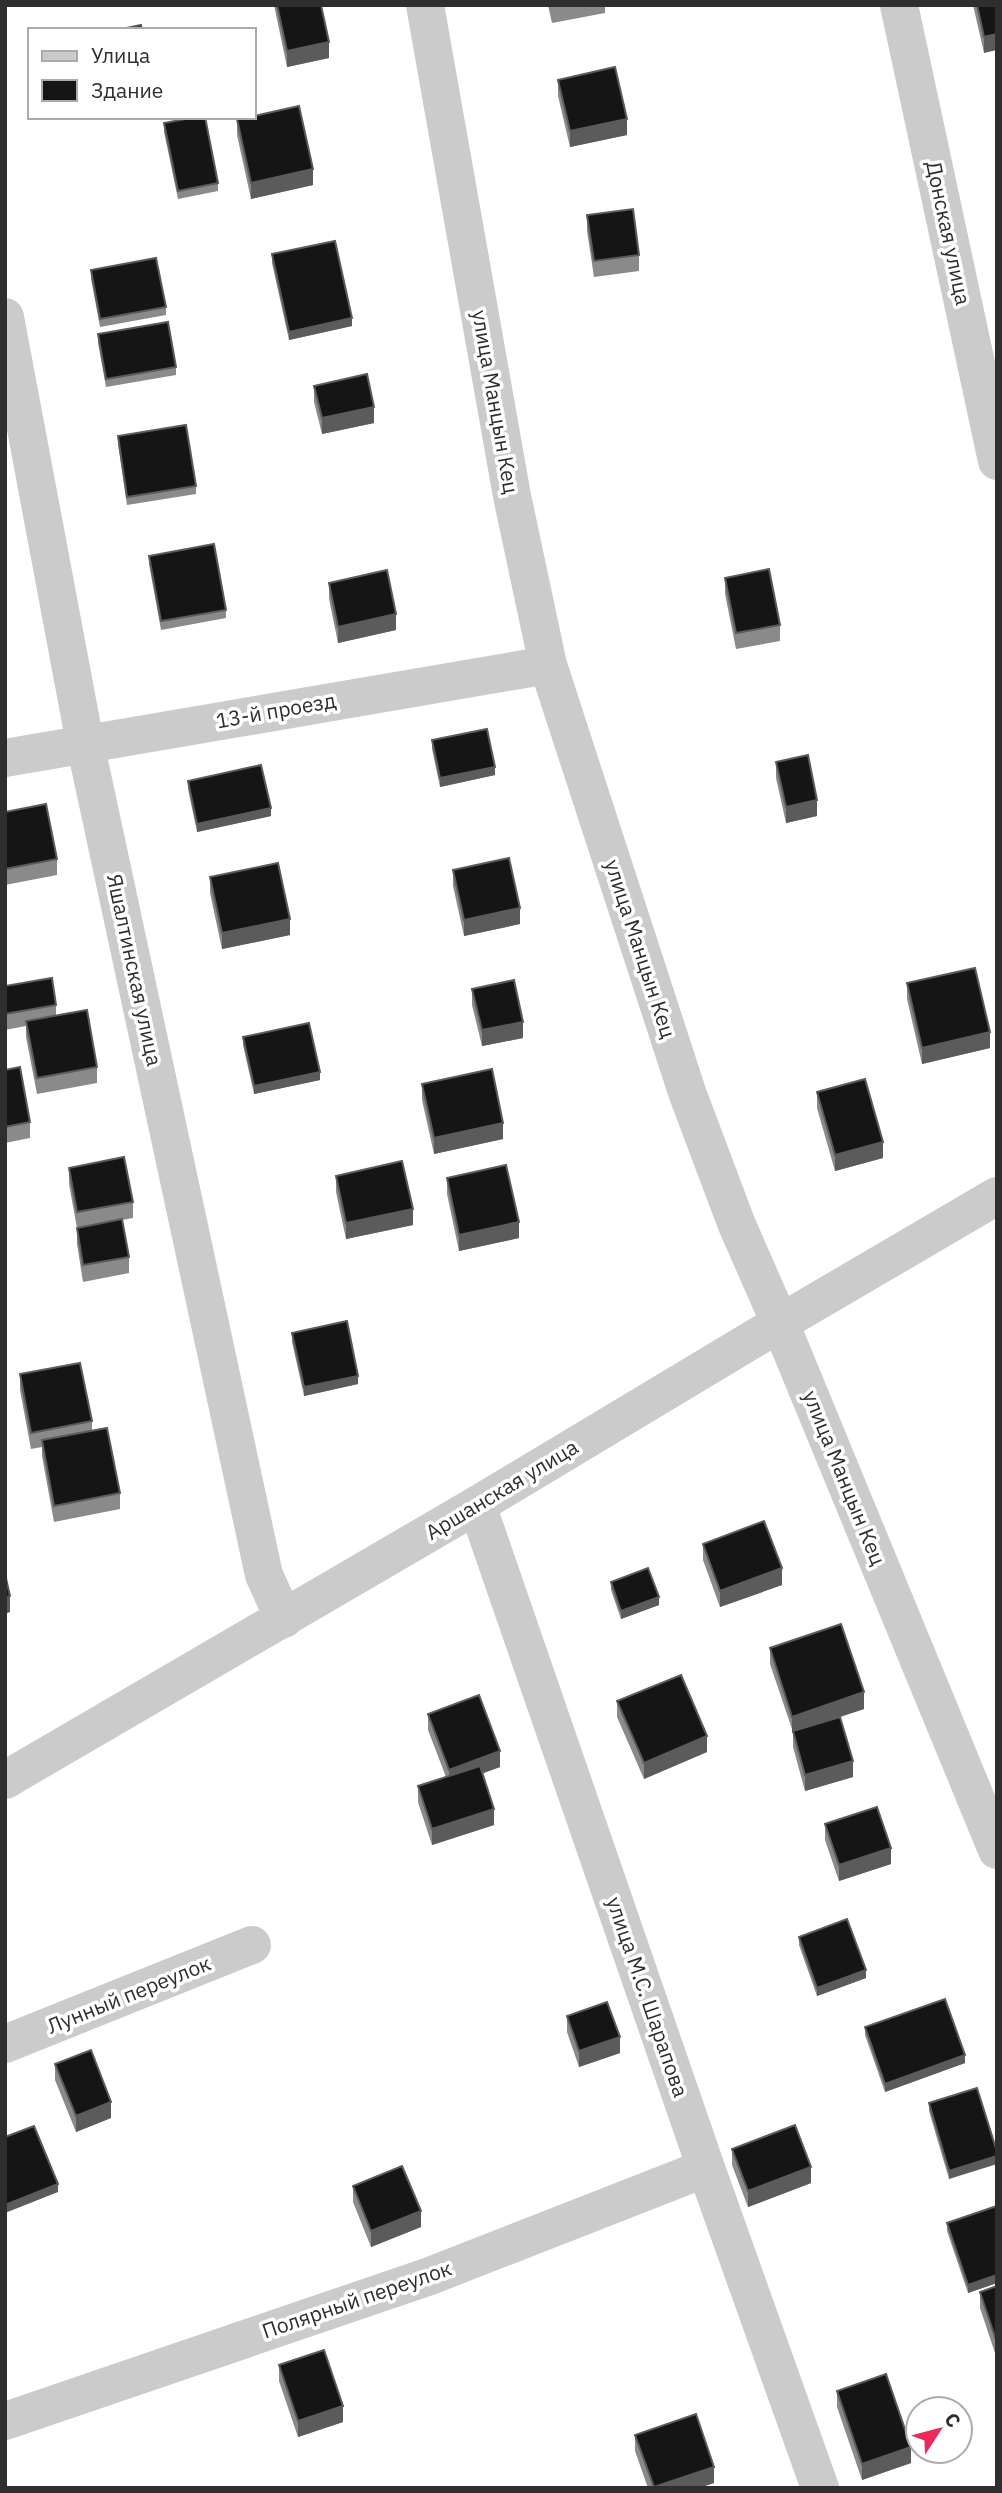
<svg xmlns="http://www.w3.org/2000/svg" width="1002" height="2493" font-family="'IBM Plex Sans',sans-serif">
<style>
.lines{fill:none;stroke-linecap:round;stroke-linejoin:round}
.minor{stroke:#cbcbcb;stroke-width:38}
.tertiary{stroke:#cbcbcb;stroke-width:38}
.wall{fill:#8a8a8a}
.shaded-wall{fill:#5b5b5b}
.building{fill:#151515;stroke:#5b5b5b;stroke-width:2}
.labels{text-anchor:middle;stroke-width:7;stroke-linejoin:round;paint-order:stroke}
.street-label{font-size:21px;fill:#2e2e2e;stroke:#fff}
</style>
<rect width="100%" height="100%" fill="#fff"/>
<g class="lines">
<path class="minor" d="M425,5L512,496L548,665L688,1095L737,1225L780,1323L997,1850
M899,5L997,461
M5,317L85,743L264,1575L284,1619
M5,758L548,665
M477,1505L706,2168L820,2488
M5,2044L252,1945
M5,2421L430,2276L706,2168"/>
<path class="tertiary" d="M5,1780L477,1505L780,1323L997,1196"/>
</g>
<path class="wall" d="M274,5H321L329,58L287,67Z
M548,5H605V13L552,23Z
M973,5H997L984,53Z
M558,80L627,135L570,147L558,96Z
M237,119L313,185L251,199L237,135Z
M164,123L218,183V191L178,199L164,132Z
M587,215L639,255V271L594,277L587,231Z
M272,254L352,326L289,340L272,263Z
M91,270L166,307V315L100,327L91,279Z
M98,334L176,367V375L106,387L98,343Z
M314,386L374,423L322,434L314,402Z
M118,436L196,486V494L127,505L118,444Z
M149,556L226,610V618L161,630L149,564Z
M725,578L780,625V641L736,649L725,594Z
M329,583L396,630L338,643L329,599Z
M432,740L495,775L440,787L432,749Z
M776,762L817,816L786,823L776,778Z
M188,781L271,816L197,832L188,789Z
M5,812L57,859V875L5,885Z
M453,870L520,924L464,936L453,886Z
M210,877L290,935L222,949L210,893Z
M907,983L990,1048L922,1064L907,999Z
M5,986L56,1005V1015L97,1067V1083L37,1094L26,1037V1026L5,1030Z
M472,989L523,1038L482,1046L472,1005Z
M243,1037L320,1080L254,1094L243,1045Z
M5,1070L30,1122V1138L5,1143Z
M422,1084L503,1139L434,1154L422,1100Z
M817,1092L883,1158L835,1171L817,1108Z
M69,1168L133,1202V1218L122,1220L129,1257V1273L83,1282L77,1244V1228L69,1184Z
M336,1176L413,1225L346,1239L336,1192Z
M447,1178L519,1238L459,1251L447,1194Z
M292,1333L358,1384L304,1396L292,1342Z
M20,1374L92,1421V1431L120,1493V1509L54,1522L42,1456V1447L31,1449L20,1390Z
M703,1544L782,1585L720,1607L703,1560Z
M611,1582L659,1605L621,1619L611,1590Z
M770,1648L864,1709L826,1721L853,1777L805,1791L793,1747V1732L770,1664Z
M617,1701L707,1752L644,1779L617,1717Z
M428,1714L500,1767L482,1773L494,1825L432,1845L418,1802V1786L446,1777L428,1730Z
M825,1824L891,1864L839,1881L825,1840Z
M799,1937L866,1978L817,1996L799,1945Z
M567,2016L620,2053L579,2067L567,2032Z
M865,2027L965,2063L885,2092L865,2035Z
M55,2064L111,2118L76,2132L55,2080Z
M977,2088L949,2179L929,2111V2103Z
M732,2149L811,2183L748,2207L732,2165Z
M353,2186L421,2227L371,2247L353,2202Z
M997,2206V2283L968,2293L947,2231V2223Z
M997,2286V2359L980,2308V2292Z
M279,2365L343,2422L298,2437L279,2381Z
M837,2391L911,2463L862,2480L837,2407Z
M635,2435L714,2483L699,2488H648L635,2451Z"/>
<path class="shaded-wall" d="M997,34V50L984,53V37Z
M329,42V58L287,67V51Z
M627,119V135L570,147V131Z
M313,169V185L251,199V183Z
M352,318V326L289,340V332Z
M374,407V423L322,434V418Z
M396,614V630L338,643V627Z
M495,767V775L440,787V778Z
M817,800V816L786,823V807Z
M271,808V816L197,832V824Z
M520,908V924L464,936V920Z
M290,919V935L222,949V933Z
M523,1022V1038L482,1046V1030Z
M990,1032V1048L922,1064V1048Z
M320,1072V1080L254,1094V1086Z
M503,1123V1139L434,1154V1138Z
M883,1142V1158L835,1171V1155Z
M413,1209V1225L346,1239V1223Z
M519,1222V1238L459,1251V1235Z
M358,1376V1384L304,1396V1387Z
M782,1568V1585L720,1607V1591Z
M10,1596V1612L5,1614V1598Z
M659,1597V1605L621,1619V1611Z
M864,1692V1709L792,1733V1717Z
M707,1736V1752L644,1779V1763Z
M500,1751V1767L449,1786V1770Z
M853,1761V1777L805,1791V1775Z
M494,1809V1825L432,1845V1829Z
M891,1848V1864L839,1881V1865Z
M866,1970V1978L817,1996V1988Z
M620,2037V2053L579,2067V2051Z
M965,2055V2063L885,2092V2084Z
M111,2102V2118L76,2132V2116Z
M997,2156V2164L949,2179V2171Z
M811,2167V2183L748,2207V2191Z
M58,2184V2192L5,2213V2205Z
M421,2211V2227L371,2247V2231Z
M997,2275V2283L968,2293V2285Z
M343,2406V2422L298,2437V2421Z
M911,2447V2463L862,2480V2464Z
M714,2467V2483L699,2488H654Z"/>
<path class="building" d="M277,5H321L329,42L287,51Z
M977,5H997V34L984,37Z
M141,25L142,30H117Z
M615,67L627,119L570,131L558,80Z
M299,106L313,169L251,183L237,119L254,117V116Z
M196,117H205L218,183L178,191L164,123Z
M633,209L639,255L594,261L587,215Z
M335,241L352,318L289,332L272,254Z
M156,258L166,307L100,319L91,270Z
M168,322L176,367L106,379L98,334Z
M367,374L374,407L322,418L314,386Z
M186,425L196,486L127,497L118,436Z
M214,544L226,610L161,621L149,556Z
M769,569L780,625L736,633L725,578Z
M387,570L396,614L338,627L329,583Z
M487,729L495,767L440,778L432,740Z
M808,755L817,800L786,807L776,762Z
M261,765L271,808L197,824L188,781Z
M46,804L57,859L5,869V812Z
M509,858L520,908L464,920L453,870Z
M278,863L290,919L222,933L210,877Z
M975,968L990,1032L922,1048L907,983Z
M52,978L56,1005L5,1014V986Z
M514,980L523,1022L482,1030L472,989Z
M87,1010L97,1067L37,1078L26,1021Z
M309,1023L320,1072L254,1086L243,1037Z
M20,1067L30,1122L5,1127V1070Z
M492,1069L503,1123L434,1138L422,1084Z
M865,1079L883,1142L835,1155L817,1092Z
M124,1157L133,1202L77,1212L69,1168Z
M402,1161L413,1209L346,1223L336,1176Z
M506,1165L519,1222L459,1235L447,1178Z
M122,1219L129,1257L83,1265L77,1228Z
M347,1321L358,1376L304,1387L292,1333Z
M80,1363L92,1421L31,1433L20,1374Z
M107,1428L120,1493L54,1506L42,1440Z
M764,1521L782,1568L720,1591L703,1544Z
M648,1568L659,1597L621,1611L611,1582Z
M5,1574L10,1596L5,1598Z
M841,1624L864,1692L792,1717L770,1648Z
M681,1675L707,1736L644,1763L617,1701Z
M479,1695L500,1751L449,1770L428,1714Z
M840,1717L853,1761L805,1775L793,1731Z
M480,1766L494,1809L432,1829L418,1786Z
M877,1807L891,1848L839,1865L825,1824Z
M847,1919L866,1970L817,1988L799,1937Z
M945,1999L965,2055L885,2084L865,2027Z
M607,2002L620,2037L579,2051L567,2016Z
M91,2050L111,2102L76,2116L55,2064Z
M977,2088L997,2152V2156L949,2171L929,2103Z
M795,2125L811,2167L748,2191L732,2149Z
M34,2126L58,2184L5,2205V2137Z
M402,2166L421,2211L371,2231L353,2186Z
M997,2206V2275L968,2285L947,2223Z
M997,2286V2343L980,2292Z
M324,2350L343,2406L298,2421L279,2365Z
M886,2374L911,2447L862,2464L837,2391Z
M696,2414L714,2467L654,2487L635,2435Z"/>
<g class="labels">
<g class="street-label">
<text transform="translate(948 233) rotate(78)" y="7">Донская улица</text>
<text transform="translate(495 402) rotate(80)" y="7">улица Манцын Кец</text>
<text transform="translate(276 711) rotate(-10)" y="7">13-й проезд</text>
<text transform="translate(640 949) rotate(72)" y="7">улица Манцын Кец</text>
<text transform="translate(134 970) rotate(78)" y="7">Яшалтинская улица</text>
<text transform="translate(844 1478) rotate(68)" y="7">улица Манцын Кец</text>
<text transform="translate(502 1490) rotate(-31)" y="7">Аршанская улица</text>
<text transform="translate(129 1995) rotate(-22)" y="7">Лунный переулок</text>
<text transform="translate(647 1997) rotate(71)" y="7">улица М.С. Шарапова</text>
<text transform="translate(357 2300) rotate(-19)" y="7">Полярный переулок</text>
</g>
</g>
<rect width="1002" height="2493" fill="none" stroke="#2e2e2e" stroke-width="14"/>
<rect x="28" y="28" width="228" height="91" fill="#ffffff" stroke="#ababab" stroke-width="2"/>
<rect x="42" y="51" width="35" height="10" fill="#cbcbcb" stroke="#ababab" stroke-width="2"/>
<text x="91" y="63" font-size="21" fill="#2e2e2e">Улица</text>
<rect x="42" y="80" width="35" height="21" fill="#151515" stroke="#ababab" stroke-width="2"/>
<text x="91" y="98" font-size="21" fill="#2e2e2e">Здание</text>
<g transform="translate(939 2430) rotate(54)"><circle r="33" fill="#ffffff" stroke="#ababab" stroke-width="2"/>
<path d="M0-5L12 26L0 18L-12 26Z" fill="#eb2a5c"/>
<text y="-10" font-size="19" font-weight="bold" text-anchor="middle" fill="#2e2e2e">С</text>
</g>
</svg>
